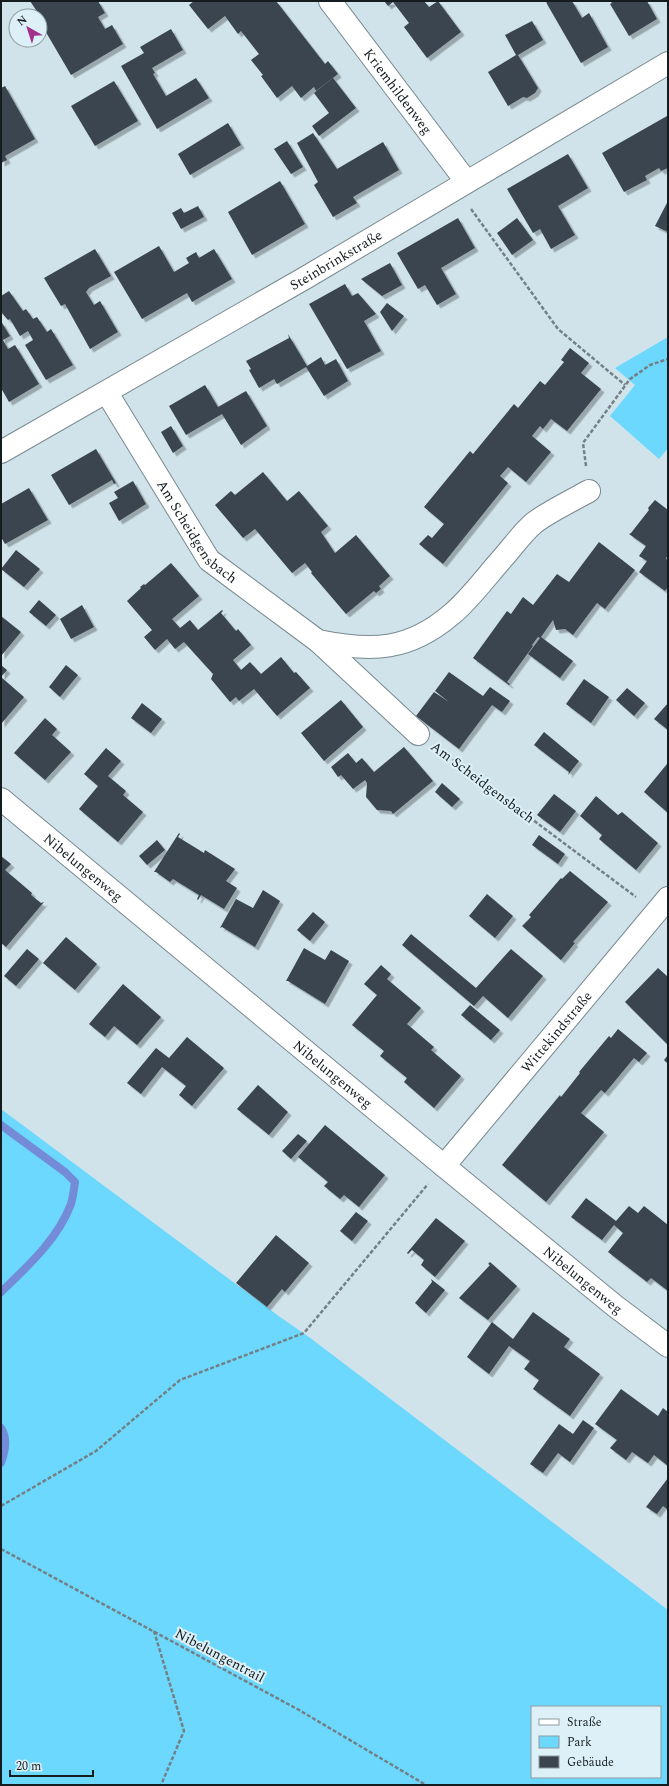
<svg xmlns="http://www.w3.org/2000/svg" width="669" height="1786" font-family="Spectral,serif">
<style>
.green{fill:#6cd8fe;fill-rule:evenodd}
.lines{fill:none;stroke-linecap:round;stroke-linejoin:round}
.stream{stroke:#748cd7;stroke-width:8}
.building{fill:#3a454f;filter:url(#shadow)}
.minor-casing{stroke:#788990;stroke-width:24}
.path{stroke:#738085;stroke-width:2.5;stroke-dasharray:4 2;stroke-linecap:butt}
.minor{stroke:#fff;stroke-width:22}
.labels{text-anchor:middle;stroke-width:4;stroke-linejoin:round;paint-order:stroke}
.street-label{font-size:14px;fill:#151c1f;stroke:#ddf0f8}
</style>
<defs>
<filter id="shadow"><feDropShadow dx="3.5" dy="3.5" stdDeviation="0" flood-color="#0004"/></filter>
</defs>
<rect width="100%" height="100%" fill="#d0e3ea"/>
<path class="green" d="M668,337V448L659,459L610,416L635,385L615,368Z
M1,1109L280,1317L309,1337L668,1610V1785H1ZM532,1707H660V1777H532Z"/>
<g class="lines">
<path class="stream" d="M1,1125L65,1172L75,1182C74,1189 73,1197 71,1204C58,1239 27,1267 1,1292
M1,1428C8,1438 5,1452 1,1463"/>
</g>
<path class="building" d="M30,1H98L105,13L98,17L105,29L112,25L123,44L71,75L40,22V16Z
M194,1H276L325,64L328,61L338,74L316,91L314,87L301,98L292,86L277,98L261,76L263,75L251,60L259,54L241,31L238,34L225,16L208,29L189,5Z
M384,1H424L429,7L438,1L461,32L427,58L404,27L409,23L393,2L388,6Z
M546,1H572L582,18L589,13L608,47L581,63L547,4Z
M610,1H647L657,19L629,36L610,4L612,3Z
M532,21L543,40L518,55L538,88L535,93L527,98L523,97L508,106L488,72L516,55L505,35Z
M171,29L183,50L152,68L155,73L153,74L166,96L196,78L209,98L157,129L121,66L144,53L140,47Z
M333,78L356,108L319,136L312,126L329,113L314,93Z
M114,81L138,121L95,146L71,106Z
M5,86L35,139L5,156L7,160L1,163V88Z
M667,116L668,168L661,171L659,168L645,176L647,180L624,192L602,153Z
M228,123L241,145L190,175L178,154Z
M313,133L337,169L383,142L399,170L353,197L357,203L333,217L314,185L318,182L297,143Z
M287,141L303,167L291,174L274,149Z
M568,154L588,188L558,206L575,235L551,249L540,229L533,233L507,189Z
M280,181L305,224L252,255L228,212Z
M668,201V232L655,226Z
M198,206L204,217L181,229L172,213L181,208L184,213Z
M458,218L475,248L441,268L456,294L437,305L425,285L418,289L397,253Z
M517,218L533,240L512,255L497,233Z
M159,246L174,272L189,263L186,258L196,252L199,258L214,249L232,279L192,302L187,293L142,319L114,272Z
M95,249L111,276L89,288L86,292L94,305L100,301L118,332L90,349L65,304L61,306L44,278Z
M390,263L402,285L382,296L361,279Z
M345,284L352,296L358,293L376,314L364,321L381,351L347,369L309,304Z
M9,291L23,311L26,309L33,319L37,317L47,332L51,329L73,365L46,380L25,345L33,340L28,331L20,336L10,319L8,320L1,312V296Z
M387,303L404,316L392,331L380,312Z
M1,321L10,336L3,340L8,349L15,345L39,384L9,402L1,388Z
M288,334L307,366L321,357L325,365L336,359L348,381L324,396L306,367L277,384L274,379L259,388L249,370L251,369L246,361L289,338Z
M570,348L589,363L581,373L601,389L567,431L551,419L543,429L540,426L532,436L551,452L526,482L508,467L500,476L508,483L443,564L419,544L428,535L432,538L444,524L424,507L470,451L473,454L514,404L518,408L540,381L545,385L564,362L561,360Z
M205,385L218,407L246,391L267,426L241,445L222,414L186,435L169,406Z
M171,426L183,446L173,453L161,432Z
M96,449L116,483L114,484L112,480L69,505L51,475Z
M263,472L287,501L299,491L328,526L321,532L335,553L356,535L390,576L379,586L381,589L376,593L374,591L346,614L311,573L312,572L305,563L292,573L255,529L243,538L215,505L231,491L235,495Z
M133,481L146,504L119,521L109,503L118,498L114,492Z
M29,488L48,520L5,544L1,537V504Z
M655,500L668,510V555L666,558L668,562V587L665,591L639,572L647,561L639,556L646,546L629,534L631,533L649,510L648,508Z
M599,542L635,570L605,609L597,603L573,635L565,629L556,630L553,620L541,637L573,661L560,678L528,654L540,638L538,637L532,645L533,646L507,682L510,684L509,685L473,658L507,611L511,614L523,597L533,605L557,574L569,582Z
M16,550L40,569L24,587L1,569Z
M171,563L199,596L172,619L180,628L190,620L198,630L222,610L223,611L221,613L236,631L238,629L251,645L233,660L241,670L250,662L261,674L281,657L294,673L296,672L310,688L277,716L254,689L239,701L236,697L230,702L211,679L213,674L184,642L175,649L167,639L155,650L144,637L152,630L127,601L141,588L140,587L144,584L145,585Z
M39,600L56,615L46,626L29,612Z
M82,605L94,627L71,639L60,619Z
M1,616L21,632L1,656Z
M1,665L7,670L1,677L24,697L1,724Z
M66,665L78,675L60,697L49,687Z
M449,672L483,696L490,687L510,701L502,712L492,705L459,749L416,716L434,692L449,702L435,691Z
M584,679L609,697L591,723L566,704Z
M627,688L645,703L634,716L616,700Z
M341,700L363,727L324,761L301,733Z
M142,703L162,719L151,733L131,718Z
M668,703V730L654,719Z
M45,718L57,729L52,735L71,752L45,780L14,753Z
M544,732L579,761L568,775L569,772L534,745Z
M404,747L433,781L393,814L391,811L377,810L366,797L367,783L365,780L353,789L341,775L338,777L331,767L348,753L356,763L362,758L374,772Z
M106,748L121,761L108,776L126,791L123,795L143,812L118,842L79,809L98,786L84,774Z
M667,764L668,765V813L644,792Z
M442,783L460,799L452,807L435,792Z
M554,794L576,811L560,832L537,815Z
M596,796L618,815L622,812L658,843L636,870L599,839L602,835L580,816Z
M179,833L180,834L178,837L204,853L205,850L235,869L226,881L237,888L224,909L201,895L198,900L197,899L199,895L173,879L170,882L156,872H154Z
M539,835L565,854L558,864L532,845Z
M157,840L165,850L147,865L139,856Z
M1,856L11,864L5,870L32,893L31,895L41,903L44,902L6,947L1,943Z
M570,871L608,902L573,942L575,943L561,960L522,926L531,917L529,915L561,878L562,879Z
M263,890L280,901L255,947L222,927L220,928L236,899L253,908Z
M487,894L513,916L495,938L469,916Z
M313,912L325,922L310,941L297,930Z
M411,934L476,988L511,949L543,976L508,1018L483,996L474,1006L402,945Z
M66,937L97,964L75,990L43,963Z
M304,948L325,960L331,950L349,961L325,1004L288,981H286Z
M27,949L39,959L16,986L4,976Z
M381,965L391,974L387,979L421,1008L407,1024L434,1047L431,1050L461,1076L434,1108L404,1082L407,1078L380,1056L384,1051L352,1025L377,995L364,984Z
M658,968L668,977V1045L625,1002Z
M123,984L161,1017L137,1045L114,1026L105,1037L89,1024Z
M470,1005L500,1030L491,1040L461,1015Z
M618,1029L647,1053L639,1062L634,1058L605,1093L601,1090L581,1113L604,1132L546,1202L502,1165L560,1095L561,1097L580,1073L579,1072L609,1036L611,1038Z
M187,1037L224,1068L192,1106L179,1095L186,1086L162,1067L141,1094L127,1083L156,1048L169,1058Z
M668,1055V1064L664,1060Z
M258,1085L288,1112L269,1135L237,1109Z
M325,1125L385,1175L359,1207L344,1195L340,1199L324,1186L328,1182L298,1157Z
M298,1134L307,1141L291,1159L282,1151Z
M586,1198L616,1221L629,1206L638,1213L644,1206L668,1225V1253L667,1255L668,1256V1291L651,1278L647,1282L608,1252L623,1233L614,1225L602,1240L571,1217Z
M356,1212L368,1221L352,1241L340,1231Z
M436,1218L465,1241L435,1277L421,1265L424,1260L412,1250L408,1254L407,1253Z
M276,1235L309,1263L285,1292L282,1289L267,1307L236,1283Z
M490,1262L517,1286L488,1320L459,1298L490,1265L488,1264Z
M431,1279L445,1290L426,1313L415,1303L432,1282Z
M533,1312L570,1339L564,1347L600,1374L570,1416L533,1389L539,1380L524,1369L530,1361L509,1346L489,1374L467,1357L492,1322L513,1339Z
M621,1389L658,1416L663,1408L668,1412V1466L654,1455L648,1463L632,1452L626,1460L610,1448L617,1440L595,1424Z
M583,1420L594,1428L570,1462L558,1453L543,1473L530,1464L559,1424L573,1434Z
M668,1478V1510L663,1506L657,1514L646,1507Z"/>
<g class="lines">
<g class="minor-casing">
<g id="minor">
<path id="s1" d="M330,1L466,181"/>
<path id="s2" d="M107,393L209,560L318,641C372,652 409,651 452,614C469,600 486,577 501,560C512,548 522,533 534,523C548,512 573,500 589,491"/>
<path id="s3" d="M1,452L305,278L668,63"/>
<path d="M318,641L418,734"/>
<path id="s4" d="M1,799L444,1166L615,1306L668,1346"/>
<path id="s5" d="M444,1166L668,898"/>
</g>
</g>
<path class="path" d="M471,209L558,329L625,385
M586,466L583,443L630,379L650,365L668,359
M438,749L636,897
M1,1506L96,1451L180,1380L304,1333L428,1184
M1,1549L299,1710L426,1785
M154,1631L184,1731L161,1785"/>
<use href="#minor" class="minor"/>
</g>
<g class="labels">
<g class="street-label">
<text dy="5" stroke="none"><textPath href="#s1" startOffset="113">Kriemhildenweg</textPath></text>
<text dy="5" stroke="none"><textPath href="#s3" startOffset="386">Steinbrinkstraße</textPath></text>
<text dy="5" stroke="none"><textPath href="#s2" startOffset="166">Am Scheidgensbach</textPath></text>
<text transform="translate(483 782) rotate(37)" y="5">Am Scheidgensbach</text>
<text dy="5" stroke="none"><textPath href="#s4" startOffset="107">Nibelungenweg</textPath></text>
<text dy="5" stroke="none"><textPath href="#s5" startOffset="175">Wittekindstraße</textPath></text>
<text dy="5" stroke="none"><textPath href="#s4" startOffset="431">Nibelungenweg</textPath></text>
<text dy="5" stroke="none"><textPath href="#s4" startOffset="755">Nibelungenweg</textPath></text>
<text transform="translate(220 1655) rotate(28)" y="5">Nibelungentrail</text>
</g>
</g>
<rect width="669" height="1786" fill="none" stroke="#151c1f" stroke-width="4"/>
<rect x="531" y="1706" width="130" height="72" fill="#ddf0f8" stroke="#8d9ba1"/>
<rect x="539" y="1719" width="20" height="6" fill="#ffffff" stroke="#8d9ba1"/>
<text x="567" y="1726" font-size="12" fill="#151c1f">Straße</text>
<rect x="539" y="1736" width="20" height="12" fill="#6cd8fe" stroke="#8d9ba1"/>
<text x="567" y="1746" font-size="12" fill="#151c1f">Park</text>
<rect x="539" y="1756" width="20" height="12" fill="#3a454f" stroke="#8d9ba1"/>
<text x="567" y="1766" font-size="12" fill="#151c1f">Gebäude</text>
<g transform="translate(28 28) rotate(321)"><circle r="19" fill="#ddf0f8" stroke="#8d9ba1"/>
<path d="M0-3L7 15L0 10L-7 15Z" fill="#a22f8a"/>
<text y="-6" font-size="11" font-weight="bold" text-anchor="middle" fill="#151c1f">N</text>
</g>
<path d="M10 1770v6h83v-6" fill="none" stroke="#151c1f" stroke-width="2"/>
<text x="16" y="1770" font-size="12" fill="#151c1f" stroke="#ddf0f8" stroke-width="3" paint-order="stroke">20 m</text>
</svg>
